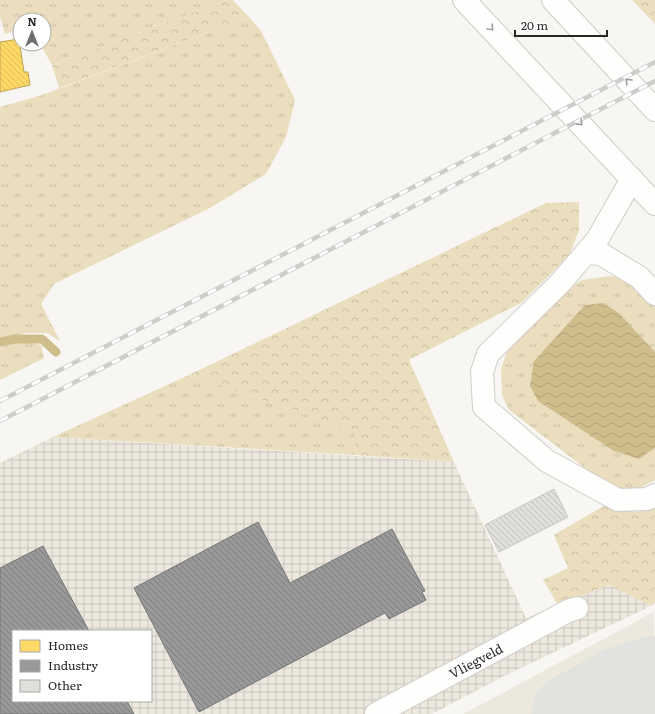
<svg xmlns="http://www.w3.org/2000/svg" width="655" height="714" font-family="Literata,serif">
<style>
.built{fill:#ece8de}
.industrial{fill:url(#industrial-grid);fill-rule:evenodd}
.grass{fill:url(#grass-tufts)}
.forest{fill:url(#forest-crowns)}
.water{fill:url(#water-waves)}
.homes{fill:url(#homes-back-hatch);stroke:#bea452}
.industry{fill:url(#industry-back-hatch);stroke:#777776}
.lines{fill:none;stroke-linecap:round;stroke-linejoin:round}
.stream{stroke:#d0bd8c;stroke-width:9}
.taxiway{stroke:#e2e2df;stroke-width:83}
.building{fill:url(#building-back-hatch);stroke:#c7c6c3}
.minor-casing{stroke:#cecdca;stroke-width:24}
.highway-casing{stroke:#cecdca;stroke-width:24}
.minor{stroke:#fefefd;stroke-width:22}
.highway{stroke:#fefefd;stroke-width:22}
.rail-casing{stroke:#cdcdcc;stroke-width:4.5}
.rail{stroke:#fff;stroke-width:3;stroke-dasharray:9;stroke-linecap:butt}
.oneway{stroke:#9e9d9b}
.labels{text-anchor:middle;stroke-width:4;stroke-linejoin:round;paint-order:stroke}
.street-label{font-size:13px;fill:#282724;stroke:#fff}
</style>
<defs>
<pattern id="industrial-grid" width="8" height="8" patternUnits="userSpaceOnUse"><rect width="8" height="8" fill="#ece8de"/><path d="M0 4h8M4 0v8" fill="none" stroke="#cac7be"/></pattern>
<pattern id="grass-tufts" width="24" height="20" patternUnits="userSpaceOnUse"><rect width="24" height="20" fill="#ebdebf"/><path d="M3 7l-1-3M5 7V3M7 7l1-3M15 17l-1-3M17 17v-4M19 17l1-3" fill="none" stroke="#cabea4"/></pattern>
<pattern id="forest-crowns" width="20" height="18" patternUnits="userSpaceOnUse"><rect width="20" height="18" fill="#ebdebf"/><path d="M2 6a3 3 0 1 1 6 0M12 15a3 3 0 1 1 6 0" fill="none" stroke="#cabea4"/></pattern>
<pattern id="water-waves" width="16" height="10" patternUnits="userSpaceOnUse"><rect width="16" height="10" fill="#d0bd8c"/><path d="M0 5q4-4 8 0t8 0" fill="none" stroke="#b3a279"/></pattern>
<pattern id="homes-back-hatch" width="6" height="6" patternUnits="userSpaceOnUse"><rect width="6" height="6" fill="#ffd966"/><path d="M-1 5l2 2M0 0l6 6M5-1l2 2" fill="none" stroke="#dbba58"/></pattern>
<pattern id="industry-back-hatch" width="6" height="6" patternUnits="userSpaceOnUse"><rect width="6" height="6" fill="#999"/><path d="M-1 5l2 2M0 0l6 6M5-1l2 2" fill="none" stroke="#7d7d7d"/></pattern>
<pattern id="building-back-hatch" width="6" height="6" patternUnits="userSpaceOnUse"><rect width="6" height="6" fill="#e0dfdb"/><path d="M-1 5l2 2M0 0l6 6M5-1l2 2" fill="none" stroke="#c0bfbc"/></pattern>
</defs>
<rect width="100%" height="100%" fill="#f7f6f2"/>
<path class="built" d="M654,612L655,714H463Z"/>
<path class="industrial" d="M53,437L454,462L526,618L609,585L651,606L504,676L432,714H0V463ZM13,631H151V701H13Z"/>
<path class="grass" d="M0,0H228L52,65L40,44H44V20H20V29L5,34L0,16Z
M249,17L261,31L295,100L286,137L266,174L210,208L54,284L41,304L60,341L47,333H26L0,339V107L42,95Z
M611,276L623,279L644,293L655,307V352L620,314L639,459L655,448V480L642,487L622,489L598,478L509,410L502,395L501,369L509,345L560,294L582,280Z
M26,341L41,345L44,358L0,380V347Z
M189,375L355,431V455L53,437Z"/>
<path class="forest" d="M228,0H233L249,17L59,88L52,65Z
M633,0H655V24L632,0Z
M579,202V230L569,256L521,303L409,360L454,462L355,455V431L189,375L546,203Z
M607,504L635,512L655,508V603L651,606L609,585L558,605L543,580L568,568L554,535Z"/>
<path class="water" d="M603,303L620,314L655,352V448L639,459L614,451L538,401L530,386L534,361L585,305Z"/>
<path class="homes" d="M19,39L24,72H28L30,85L0,92V42Z"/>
<path class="industry" d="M258,522L290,583L392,529L425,591L422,592L426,600L389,619L385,613L199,712L134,588Z
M43,546L89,631H13V701H127L134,714H0V568Z"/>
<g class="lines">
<path class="stream" d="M0,342L15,339H42L56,352"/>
<path class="taxiway" d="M573,714L623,687L655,677"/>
</g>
<path class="building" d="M554,489L568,517L499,552L485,525Z"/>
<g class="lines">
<g class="minor-casing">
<path id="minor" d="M632,179L597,240L561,282L488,354L482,372L484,407L547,461L618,500L647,499L655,495
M586,253L601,254L639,277L655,294
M376,714L568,611L577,608"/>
</g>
<g class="highway-casing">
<path id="highway" d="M464,0L655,204
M553,0L655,110"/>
</g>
<use href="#minor" class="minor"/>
<use href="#highway" class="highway"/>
<g class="rail-casing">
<path id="rail" d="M0,401L655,62
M0,421L655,81"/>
</g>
<use href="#rail" class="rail"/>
</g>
<defs><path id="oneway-chevron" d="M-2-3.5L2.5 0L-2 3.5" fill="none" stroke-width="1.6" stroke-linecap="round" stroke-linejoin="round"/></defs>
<g class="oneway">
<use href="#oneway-chevron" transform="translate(491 28) rotate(47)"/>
<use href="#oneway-chevron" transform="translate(628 81) rotate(-133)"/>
<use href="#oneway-chevron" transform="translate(580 123) rotate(47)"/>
</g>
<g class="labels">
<g class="street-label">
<text transform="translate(476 661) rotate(-28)" y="5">Vliegveld</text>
</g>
</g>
<rect x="12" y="630" width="140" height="72" fill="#ffffff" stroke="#a9a9a7"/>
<rect x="20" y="640" width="20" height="12" fill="#ffd966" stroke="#a9a9a7"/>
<text x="48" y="650" font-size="12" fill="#282724">Homes</text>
<rect x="20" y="660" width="20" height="12" fill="#999999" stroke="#a9a9a7"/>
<text x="48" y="670" font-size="12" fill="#282724">Industry</text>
<rect x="20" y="680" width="20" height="12" fill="#e0dfdb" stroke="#a9a9a7"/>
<text x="48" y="690" font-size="12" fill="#282724">Other</text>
<g transform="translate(32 32)"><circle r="19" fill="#ffffff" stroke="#a9a9a7"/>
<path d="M0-3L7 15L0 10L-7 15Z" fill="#706f6c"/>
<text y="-6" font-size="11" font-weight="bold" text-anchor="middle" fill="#282724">N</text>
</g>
<path d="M515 30v6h92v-6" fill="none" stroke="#282724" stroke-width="2"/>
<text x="521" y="30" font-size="12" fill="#282724" stroke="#ffffff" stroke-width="3" paint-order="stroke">20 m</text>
</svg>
